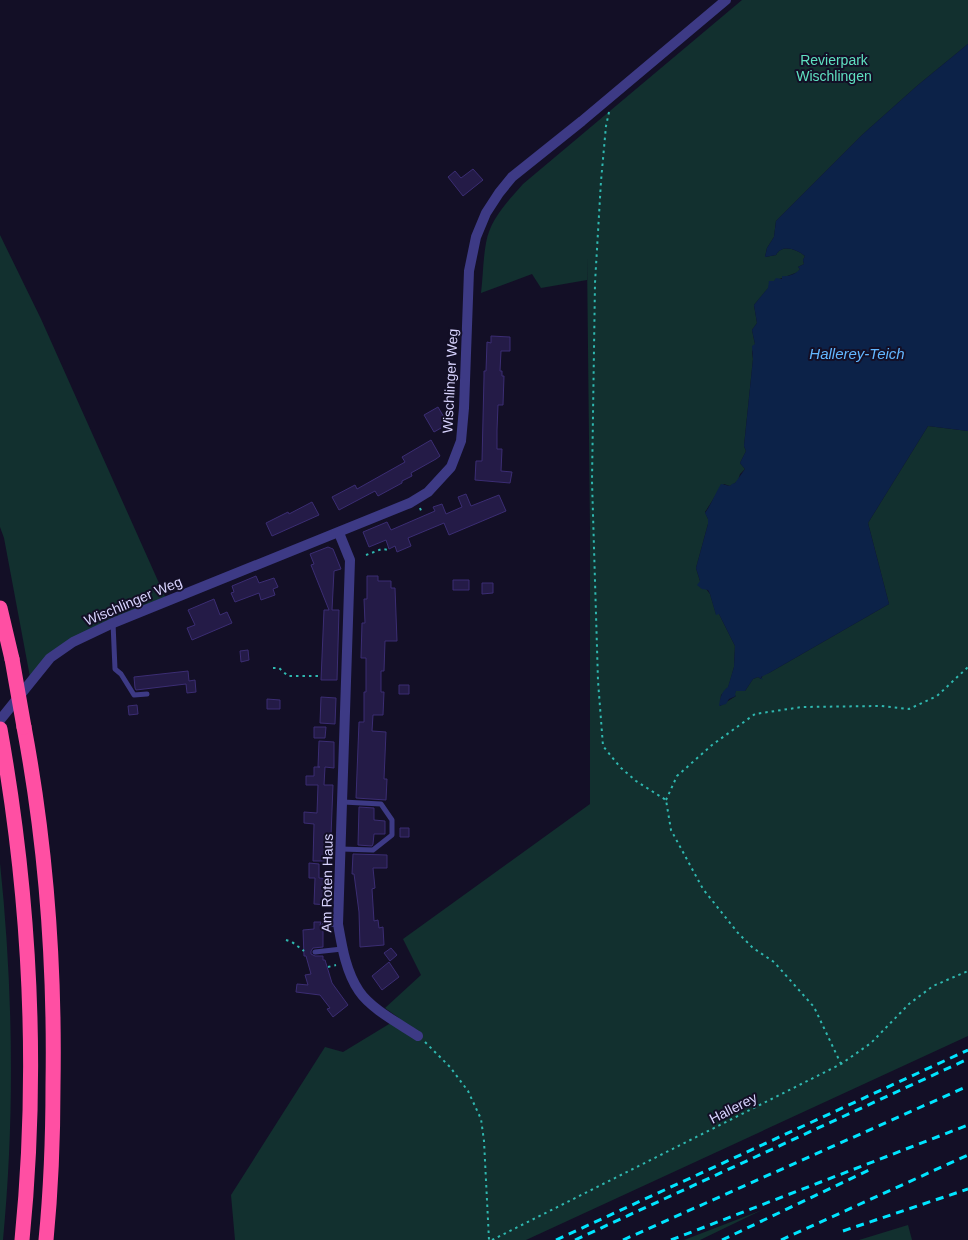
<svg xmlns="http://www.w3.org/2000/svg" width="968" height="1240" font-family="Helvetica,sans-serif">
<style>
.green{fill:#12302f}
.water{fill:#0c2248}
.building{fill:#241b47;stroke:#3b2d73}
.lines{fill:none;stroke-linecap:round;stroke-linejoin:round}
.path{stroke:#2fb8b0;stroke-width:2;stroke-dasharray:2.5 4;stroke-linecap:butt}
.service{stroke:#3d3a85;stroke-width:5}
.minor{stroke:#3d3a85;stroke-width:10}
.motorway{stroke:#ff4fa3;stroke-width:15}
.rail{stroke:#00e5ff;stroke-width:3;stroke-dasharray:8 6;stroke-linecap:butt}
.motorway-bridge{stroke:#ff4fa3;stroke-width:15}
.labels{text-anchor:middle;stroke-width:4;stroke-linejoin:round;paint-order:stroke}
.park-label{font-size:14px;fill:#5fe0c0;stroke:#130f26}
.street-label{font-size:14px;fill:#d9d4ff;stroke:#130f26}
.water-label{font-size:15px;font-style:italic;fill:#62b6ff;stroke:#130f26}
</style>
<rect width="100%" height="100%" fill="#130f26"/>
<path class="green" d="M742,0H968V44L918,85L862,135L776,221L774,237L767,248L765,257L776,255C782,244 796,249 805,256L803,260L804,264L798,267L800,269L798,272L774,281L754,305L757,323L752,330L755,344L752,352L753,359L744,446L746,451L740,463L745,469L740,474L738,481L730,486L724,484C716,493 712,502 705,512L708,519V524L696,568L700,581L710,594L716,614H719L735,646L734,667L728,688L721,695L720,706L736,696L734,694L736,691H745L753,679L758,677L761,679L763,675L769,673L889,604L868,523L928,426L968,431V1036L526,1240H235L231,1195L325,1047L343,1052L399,1018L385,1008L421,975L403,939L590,804V529L587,257V280L541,288L532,274L481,293C483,277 483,259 486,243C490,219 508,201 523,184Z
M0,235L41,319L167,601L99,629L30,677L4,538L0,527Z
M0,863C13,988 15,1115 3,1240H0Z
M762,1210L700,1240H684Z
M908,1225L912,1240H859Z"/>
<path class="water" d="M968,44V431L928,426L868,523L889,604L769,673L761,677L763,680L758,677L753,679L745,691H736L735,695L736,696L729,699L726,704L719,706C720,699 721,692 728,687L734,667L735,646L719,614L716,615L710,594L708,590L702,589L697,585L700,581L696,568L708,524V519L705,513C712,503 715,494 721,484L730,486L732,484L735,483L745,469L740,463L746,451L744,446L753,359L752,346L755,344L752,330L757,323L754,305L768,288L769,281H774L776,278L782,279V276C788,277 796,274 800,269L798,267L804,264L803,260L805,256C796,249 782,244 776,255L765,257L767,248L774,237L776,221L862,135L918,85Z"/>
<path class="building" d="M473,169L483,180L463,196L448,177L455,171L461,178Z
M491,336L510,337V351H501L500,371H502V376H504L503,405H498L497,430V449H502L501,471L512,472L510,483L475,480L476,461H482L484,377V371H486L487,342L491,343Z
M438,407L448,424L434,432L424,415Z
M431,440L440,456L436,459L411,473L412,476L402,481V483L378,496L375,491L339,510L332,497L355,485L357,489L405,462L402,457Z
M466,494L471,506L499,495L506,511L449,535L444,523L408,538L411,546L397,552L395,546L389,549L386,540L369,547L363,532L387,522L391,530L435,511L433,507L442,504L446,514L462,507L458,497Z
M312,502L319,515L272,536L266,523L288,512L289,514Z
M328,547L333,549L341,569L334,571L332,610H339L337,680H321L324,610H329L311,565L314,564L310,554Z
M256,576L259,583L274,578L278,587L273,589L275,595L261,600L259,593L235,602L231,593L234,592L232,586Z
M367,576H378V581H391V588H395L397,641H385L384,671H381V692H384L383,715H373L372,731L386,732L384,779H387L386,800L356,798L359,722H364V692H366V658H361L362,623H365L364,599H367Z
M453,580H469V590H453Z
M482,583H493V593L482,594Z
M214,599L220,615L227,612L232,623L192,640L187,628L195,625L188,610Z
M248,650L249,660L241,662L240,651Z
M188,671L189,681L195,680L196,692L187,693L186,684L136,690L135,688L134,677Z
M399,685H409V694H399Z
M321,697L336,698L335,724L320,723Z
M267,699L280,700V709H267Z
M137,705L138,714L129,715L128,706Z
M314,727H326L325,738H314Z
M319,741L334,742V768L325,767L324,785H333L330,861H313L314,824L304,823V812L317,813L318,785H306V776H314V767H320H318Z
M359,807L374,808V820L385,821V834H374L373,844L372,846L358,845Z
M400,828H409V837H400Z
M353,854L387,855V868H373L375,888L372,889L374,921L378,920L379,928L383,927L384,945L360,947L359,912L354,874H352Z
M309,863L319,864V878L330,879L329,905L314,904L315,878H309Z
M314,922H321L320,925L323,929V947L313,948L311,951V954L315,956H323V960H325L332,983L348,1005L333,1017L327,1009L330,1008L320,995L296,992L297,984L308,985L305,975L311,974L306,956H304L303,930L314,929Z
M391,948L397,955L390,961L384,953Z
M389,962L399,977L382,990L372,976Z"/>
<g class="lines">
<path class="path" d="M609,112L606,126L601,181L595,283L592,481L598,681L603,746L620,767L636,781L666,800L671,830L703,889L738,933L753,948L774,962L814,1007L841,1064
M420,508L422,513
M366,555L382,549L389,550
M273,668H279L288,676H320
M666,800L677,776L712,745L755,714L802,707L881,706L909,709L937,696L968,667
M286,940L292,942L304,951
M328,967L336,965
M425,1042L450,1067L468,1091L481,1119L484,1141L489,1240
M492,1240L841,1064L871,1043L909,1004L933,986L968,971"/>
<path class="service" d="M113,623L115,669L121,674L134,695L147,694
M341,849L373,850L392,835V820L381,804L343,802
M324,925L338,924
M315,952L342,949"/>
<path class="minor" d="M339,533L350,560L338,924C342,947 346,972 359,991C371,1009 400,1024 418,1036
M0,720L50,658L73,642L113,623L410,503L428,492L451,467L461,441L464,408L469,271L476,237L486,213L499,193L512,177L582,121L726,0"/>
<path class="motorway" d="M0,608L12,659
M24,727C46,844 55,965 53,1085C53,1137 51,1189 46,1240
M0,729C30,897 39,1070 22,1240"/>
<path class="rail" d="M843,1231L968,1189
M556,1240L968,1050
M575,1240L968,1059
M623,1240L968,1086
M671,1240L968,1125
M722,1240L869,1170
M781,1240L968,1155"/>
<path class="motorway-bridge" d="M12,659L24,727"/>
</g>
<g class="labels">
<g class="park-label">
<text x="834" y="65">Revierpark<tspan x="834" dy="16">Wischlingen</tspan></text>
</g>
<g class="street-label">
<text transform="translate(450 381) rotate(-87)" y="5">Wischlinger Weg</text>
<text transform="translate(133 601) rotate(-23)" y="5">Wischlinger Weg</text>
<text transform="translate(327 883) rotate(-89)" y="5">Am Roten Haus</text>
<text transform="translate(733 1108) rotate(-27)" y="5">Hallerey</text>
</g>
<g class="water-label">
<text x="857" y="359">Hallerey-Teich</text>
</g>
</g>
</svg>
